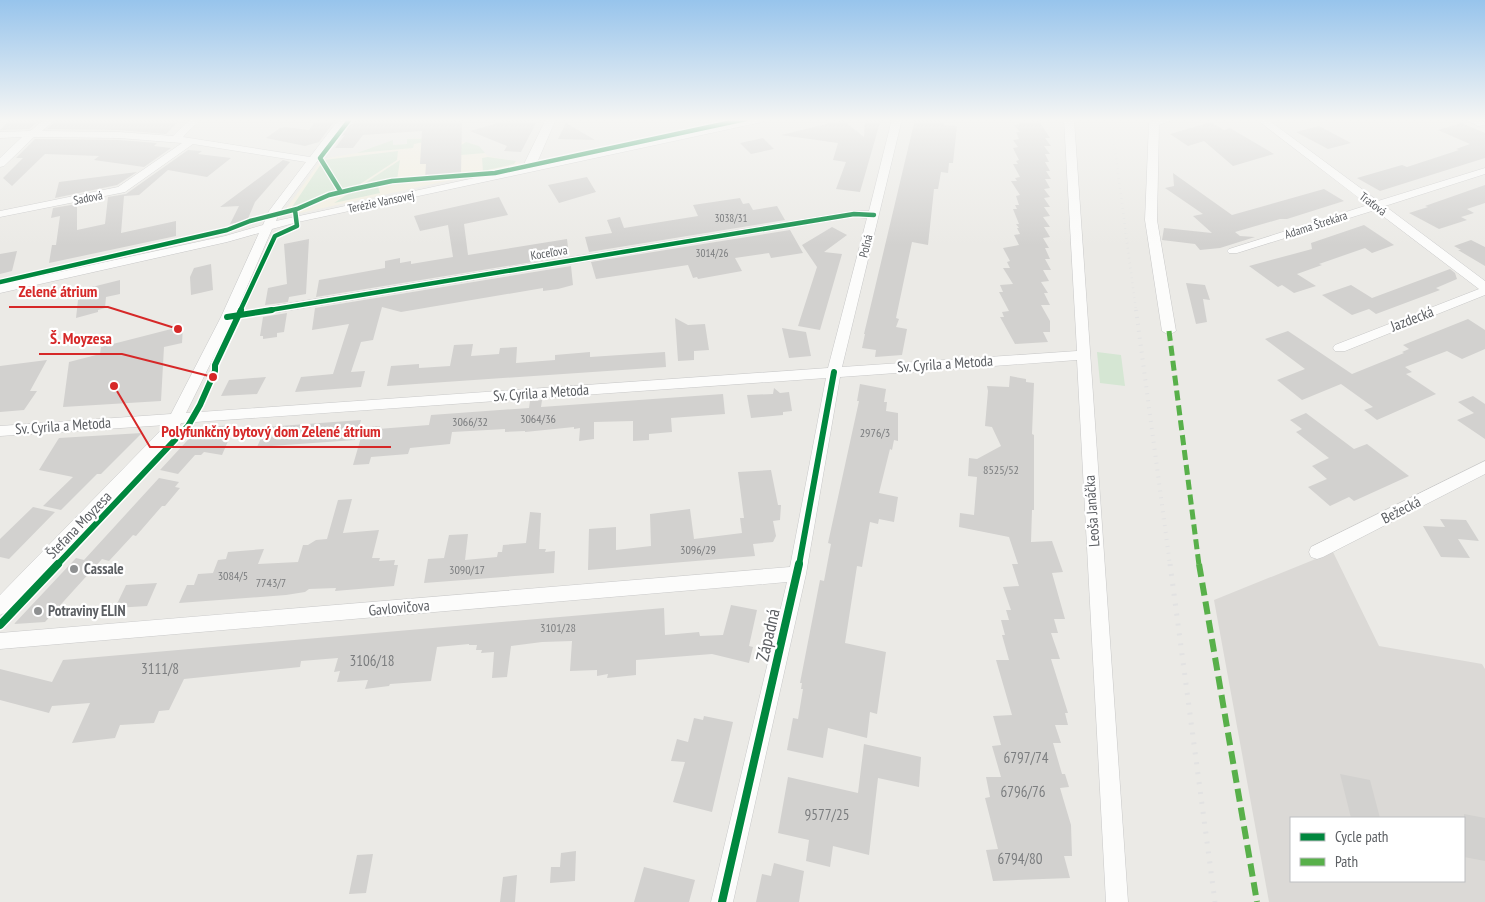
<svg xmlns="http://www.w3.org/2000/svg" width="1485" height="902" font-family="'PT Sans Narrow',sans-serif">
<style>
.commercial{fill:#f3efe0}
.industrial{fill:#dbd9d6;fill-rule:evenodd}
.green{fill:#d5e6d3}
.building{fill:#d2d1cf}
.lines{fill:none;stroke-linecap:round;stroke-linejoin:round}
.street-casing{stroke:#c8c8c8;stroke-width:1}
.street{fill:#fcfcfb;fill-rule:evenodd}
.rail-far2{stroke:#e2e2e2;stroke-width:2.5;stroke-dasharray:0.5 4.5;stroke-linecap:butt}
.rail-far1{stroke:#e2e2e2;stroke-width:4;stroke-dasharray:1 6;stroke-linecap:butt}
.rail{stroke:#e2e2e2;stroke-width:5;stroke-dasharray:2 8;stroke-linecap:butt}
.quiet-far1{stroke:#58b04a;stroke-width:5;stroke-dasharray:10 5;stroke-linecap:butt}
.quiet{stroke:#58b04a;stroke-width:6;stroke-dasharray:13 6;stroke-linecap:butt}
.cycleway-far2-casing{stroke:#fff;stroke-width:7}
.cycleway-far1-casing{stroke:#fff;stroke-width:9}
.cycleway-casing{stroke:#fff;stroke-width:11}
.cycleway-far2{stroke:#00873e;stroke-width:4.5}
.cycleway-far1{stroke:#00873e;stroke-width:6}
.cycleway{stroke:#00873e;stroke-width:8}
.poi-dot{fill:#8e9091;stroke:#fff;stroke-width:2}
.labels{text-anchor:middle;stroke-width:4.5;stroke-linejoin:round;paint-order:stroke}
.far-number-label{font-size:11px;fill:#7b7d7f}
.far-street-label{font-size:12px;fill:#5c5f63;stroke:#fff}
.number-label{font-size:12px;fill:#7b7d7f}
.street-label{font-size:15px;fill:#5c5f63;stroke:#fff}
.poi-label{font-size:15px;font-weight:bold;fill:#5c5f63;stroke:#fff;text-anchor:start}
.near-number-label{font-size:15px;fill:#7b7d7f}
.near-street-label{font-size:18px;fill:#5c5f63;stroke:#fff}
.leader{fill:none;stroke:#d62828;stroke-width:2}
.callout-dot{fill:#d62828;stroke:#fff;stroke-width:2}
.callout-label{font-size:16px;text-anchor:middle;font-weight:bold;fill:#d62828;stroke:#fff;stroke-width:4.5;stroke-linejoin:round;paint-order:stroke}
</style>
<rect width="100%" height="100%" fill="#ebeae6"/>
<path class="commercial" d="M416,138H444L474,144L488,156L521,163L516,169L495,174L465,177L300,213H290L286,209L322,159L357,153L393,140V145L407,144V139Z"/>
<path class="industrial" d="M1333,552L1379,646L1482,664L1485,669V902H1269L1214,600ZM1291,818H1464V881H1291Z"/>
<path class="green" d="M444,138L414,144L413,148L357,153L393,140V145L407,144V139Z
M466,142L479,146L485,153L461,155V145Z
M398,151L397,160L354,188H342L324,160Z
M488,157L516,161L514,164L483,171L482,158Z
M400,160L397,180L359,187Z
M321,164L336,191L299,207L296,209L292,207Z
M404,181L378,187L380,193L334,203L354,190Z
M1097,352L1121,355L1125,386L1100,383Z"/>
<path class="building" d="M17,119H42L29,129L0,130L9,121Z
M58,119L126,120L181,119L166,134L119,130L47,129Z
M512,119H530L528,123H536L521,152L504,151L507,146L470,131Z
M865,119H881L860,192L836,189L846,162L833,160L838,143L781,135L843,120L864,137Z
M915,119H935V121L944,122V125L957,126L953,163H949L948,173L941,172L938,189H934L928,245L912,242L896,318L899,319L896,327L907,329L902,355L875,357L876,350L862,348L865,334H864Z
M356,120L462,121L461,175L425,179L426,164H420L422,131L363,135L353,148H335L345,135L338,137L348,124H354Z
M1039,121L1050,138H1045L1051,146H1044L1050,154H1045L1049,162H1045L1050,171H1046L1051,179H1045L1050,188L1044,189L1050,197L1044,198L1050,207H1044L1050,216L1043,217L1050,227H1044L1050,237L1043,238L1049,248H1045L1050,259H1045L1051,270H1043L1049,281L1041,282L1048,293H1044L1050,305H1041L1050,321V332H1043L1048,342L1015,344L1000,317H1004L1002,312L1009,311L999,292H1003L1000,285L1013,284L1003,268H1010L1007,262L1010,261L1003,248L1019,245L1014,235L1020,234L1017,228H1019L1016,224H1019L1013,209H1017L1015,205H1019L1016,196L1020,195L1011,181H1017L1015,178L1020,177L1013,164H1018L1016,161L1019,160L1013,148L1018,147L1013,140L1019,139L1016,132H1020L1014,125L1020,124L1019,122Z
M1211,122L1224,130L1230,128L1274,154L1233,166L1204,141L1188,146L1170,134Z
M314,123H333L319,142L305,146L266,138L280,128L285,127L309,130Z
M566,123L595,140L558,139Z
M1462,123L1485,133V158L1380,191L1357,178L1402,165L1407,167L1459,150L1456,149L1470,144L1438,130Z
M1319,126L1351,143L1328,149L1296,132Z
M763,138L774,149L751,154L740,143Z
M35,139L119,140L157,143L154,146L171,148L144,167L94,160L99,156L45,154L12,186L3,178L23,158H16Z
M188,150L202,151L198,154L231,158L207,177L168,170L139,195L124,196L121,233L176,221V236L49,263L52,245H56L60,216L51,218L53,208L77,204V230L105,224L108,197L126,194Z
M283,160L290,162L255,202L247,221L230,224L239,206L220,207Z
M137,172L117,185L55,198L59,182Z
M1173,173L1232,215L1324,189L1344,201L1287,219H1280L1235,232L1240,236L1255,237L1220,248L1200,250L1195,244L1162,240L1164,228L1212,233L1193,216L1203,214L1165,188L1174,186Z
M587,177L596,192L559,203L548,185Z
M1485,185V203L1467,209L1474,213L1461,217L1467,220L1439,229L1409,213L1428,207L1425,206Z
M499,197L508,215L464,224L468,255L567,239L569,256L316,297L319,280L385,268V261L400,258V263L411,261V264L453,257L448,225L420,231L414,216Z
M740,198L743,204L749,203L753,210L777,206L785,220L589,252L585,237L612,233L607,220L620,217L624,228L667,221L698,216L693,205Z
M1364,225L1394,245L1372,253L1365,248L1319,264L1322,265L1297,274L1316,286L1294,293L1282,285L1278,287L1249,266L1312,249L1311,243Z
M832,227L847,235L824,252L842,254L820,330L798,326L817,267L802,245Z
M790,230L803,253L771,258L769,253L735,258L742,271L698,279L697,277L693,278L688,265L596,279L591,262Z
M309,239L306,294L289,297L288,302L265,305L268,288L287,284L284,244Z
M1471,240L1485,247V266L1458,250H1461L1454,246Z
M17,251L12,271L0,274V254Z
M211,264L213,290L191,295L190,277L194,268Z
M571,266L573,285L558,289L543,291V288L401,312L382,307L373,340L361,342L351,372L365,371L361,387L295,392L301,377L333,374L349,324L312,330L315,308Z
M1450,269L1455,273L1457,279L1436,288L1440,290L1376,314L1369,309L1352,315L1322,295L1351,285L1372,298Z
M120,280V294L106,297L105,308L98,310V312L76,318L78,300L86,298L88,288Z
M1186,283L1205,285L1210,300L1203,299L1207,322L1196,324Z
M287,313L284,332L277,333V337L263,339V336H260L263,317Z
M675,318L688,325L705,324L709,350L694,351V360L678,361Z
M1468,319L1485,330V349L1462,359L1447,351L1405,367L1412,372L1406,374L1436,394L1377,420L1364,410L1373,407L1341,384L1302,400L1277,380L1305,369L1265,339L1288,331L1352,374L1404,353L1402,352L1409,349L1403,345Z
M183,326L182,343L164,347L161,401L63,407L69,362L100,354L101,347Z
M782,328L806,332L811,356L789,358Z
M473,344L471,356L499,354L500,348L517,347L516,363L555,360V355L590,352V357L665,352L666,367L387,386L391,366L419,364V368L450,366L454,345Z
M47,360L30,391H37L24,410L0,412V366Z
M1010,376L1026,379V382L1034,383L1032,434L1034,435V510H1032L1031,542L1052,541L1063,572L1052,573L1065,619H1054L1058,633H1051L1060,659H1051L1068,713H1065L1068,725H1055L1061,743H1053L1062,774H1065L1069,787L1060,788L1071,825L1072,856H1064L1070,878L993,881L986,850L998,849L985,798L990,797L986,777H1001L992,746L1001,745L993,716L1012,715L996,660H1009L1002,635H1005L1001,620H1009L1006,610H1011L1003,587L1019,586L1012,564H1018L1009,537L959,527L960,513L974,515L977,477L968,476L969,458L977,459L1001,446L992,427L985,426L988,391L987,386L1009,387Z
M266,377L257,394L221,396L229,380Z
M860,384L886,389L884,402H887L886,411L898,413V441L894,440L892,450L890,449L879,493L898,497L894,522L879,519L878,524L870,522L862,567L857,566L845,643L886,652L877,714L870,712L867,738L828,728L823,758L787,750L793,718L798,719L803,689H801L802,683H800L820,580L824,581L831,544L828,543L859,401H857Z
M774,388L780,393L789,392L792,411L783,412V415L751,418L747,395L773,394Z
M723,394L725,414L671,418L672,432L649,434V440L633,441V421L594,422V439L579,441L580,428L574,429V427L525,432V431L505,432V429L452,432L450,444L410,448L408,454L371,457L369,464L353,465L364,427L380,426L378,429L429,425L431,415L529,408L530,401L542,400L541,407Z
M1473,396L1485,404V439L1457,420L1474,413L1458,402Z
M1306,413L1354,449L1367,444L1409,476L1354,501L1349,497L1330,506L1308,487L1327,479L1312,466L1329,458L1296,432L1302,429L1290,420Z
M361,420L355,440L257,447L266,427Z
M235,425L222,455L204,452L201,455H195L178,474L160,470L197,430L203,427Z
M142,433L101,474H97L61,510L43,506L73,477L39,470L59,438Z
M771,470L778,505H781L780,520L773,521L776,536L773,542L753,544L755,556L588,570L589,529L616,527V550L651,546L650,514L690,509L694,539L742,533L740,518H744L738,472Z
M159,478L179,482L175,487L180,488L165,506H162L136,536L133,535L109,561L102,559L45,622L14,624L76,558L84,560Z
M352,499L343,533L379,530L372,558H380L379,561L395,560L394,565H398L394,586L335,591L336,588L309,589L305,592L286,595L179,603L187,585H194L198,574L213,573L218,560L226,559L228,552L264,549L258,564L298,562L303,545H308L316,540L327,539L338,500Z
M33,507L55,512L9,559L0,557V539Z
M530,512L541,513L539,549H546L545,552L555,551L554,573L424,583L428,559L444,558L449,535L468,534L465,560L497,557L498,552H502L503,545L526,543Z
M1440,519L1466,520L1479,541L1458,539L1470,558L1441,557L1423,526L1445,527Z
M157,583L147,606L115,608L126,585Z
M731,605L757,610L749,646L753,647L749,663L712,654L636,660V675L607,678L608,674L597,676V670L570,671L572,641L542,642L511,646L507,677L492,678L494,652L481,653L482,650H476L477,645H469V644L437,647L431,681L390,684L389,686L365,689L368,680L337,682L340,671L334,672L338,658L301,661L300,667L184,679L169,710L159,711L154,723L120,725L115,738L72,743L90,703L52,706L49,713L0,700V669L52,682L63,660L664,608L665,635L699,632L700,636L723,635Z
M704,716L733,722L712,812L673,802L685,762L671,761L677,739L688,742L694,718L703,720Z
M864,744L921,757L919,787L878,778L869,855L833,846L830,867L806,861L809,840L778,833L788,777L858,793Z
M1340,774L1370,780L1380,818H1351Z
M1464,814L1485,818V861L1464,857Z
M576,851L575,881L550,883L551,867H560L561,853Z
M373,854L366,893L349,894L357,855Z
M774,863L804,871L799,902H756L762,874L771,876Z
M644,867L695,880L689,902H634Z
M517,875L515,902H500L503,877Z"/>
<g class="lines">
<g class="street-casing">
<path id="street" d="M45,119H56L42,131L119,132L173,136L190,119H200L183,137L310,157L339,119H349L280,211L276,221L525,167V162L546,119H556L536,165L748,119H767L762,122L298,222L272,229L236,312L854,211H869L892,119H902L842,367L1077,351L1064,119H1074L1128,902H1106L1077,360L840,377L806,574L733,902H711L787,582L0,649V633L790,567L826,378L181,423L175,435L6,612L0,615V595L166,425L0,436V426L171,414L221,317L259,233L227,242L0,293V285L225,236L263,225L269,211L306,162L193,144L125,192L0,217V211L118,187L182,143L119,138L34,137L4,166L0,167V158L22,137L0,138V132L30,131ZM854,217L867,218L828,368L186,413L232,320Z
M1158,119H1175L1159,125L1157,220L1176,331L1169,335L1162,331L1145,220L1149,123Z
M1256,119H1267L1378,201L1485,168V174L1385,206L1485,281V295L1345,351H1335L1333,348L1335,345L1479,289L1375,210L1237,253H1229L1227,251L1229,249L1368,205Z
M1465,119H1478L1484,122L1485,125L1478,126Z
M1485,461V474L1323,557L1317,559L1311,557L1309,552L1311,547Z"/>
</g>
<use href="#street" class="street"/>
<path class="rail-far2" d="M1111,119L1136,311"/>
<path class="rail-far1" d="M1136,310L1170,565"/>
<path class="rail" d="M1170,564L1215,902"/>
<path class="quiet-far1" d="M1169,331L1199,565"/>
<path class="quiet" d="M1199,564L1257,902"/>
<g class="cycleway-far2-casing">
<path id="cycleway-far2" d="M341,192L320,158L350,119
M0,282L227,230L250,221L297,209L329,195L354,189L392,181L495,173L746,119
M240,311L275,236L297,226L295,210
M264,311L854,214L874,215"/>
</g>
<g class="cycleway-far1-casing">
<path id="cycleway-far1" d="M227,317L272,310
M57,565L188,426L200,405L215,371V365L241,310
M799,565L834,372"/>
</g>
<g class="cycleway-casing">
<path id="cycleway" d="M0,625L58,564
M722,902L799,564"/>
</g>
<use href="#cycleway-far2" class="cycleway-far2"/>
<use href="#cycleway-far1" class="cycleway-far1"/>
<use href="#cycleway" class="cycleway"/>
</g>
<linearGradient id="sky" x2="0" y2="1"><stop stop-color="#97c4ec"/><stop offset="0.49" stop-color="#f6f6f4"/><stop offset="1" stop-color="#f6f6f4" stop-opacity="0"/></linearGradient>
<rect width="1485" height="245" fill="url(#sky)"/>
<g class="poi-dot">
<circle cx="74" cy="569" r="5"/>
<circle cx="38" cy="611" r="5"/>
</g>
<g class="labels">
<g class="far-number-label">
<text x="731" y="222">3038/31</text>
<text x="712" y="257">3014/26</text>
</g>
<g class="far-street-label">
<text transform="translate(88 198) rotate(-11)" y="4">Sadová</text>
<text transform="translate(381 202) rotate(-12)" y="4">Terézie Vansovej</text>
<text transform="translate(1373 204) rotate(37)" y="4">Traťová</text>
<text transform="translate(1316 225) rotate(-18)" y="4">Adama Štrekára</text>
<text transform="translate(866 246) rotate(-76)" y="4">Poľná</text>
<text transform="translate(549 253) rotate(-9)" y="4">Koceľova</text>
</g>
<g class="number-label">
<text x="538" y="423">3064/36</text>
<text x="470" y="426">3066/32</text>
<text x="875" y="437">2976/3</text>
<text x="1001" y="474">8525/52</text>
<text x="698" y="554">3096/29</text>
<text x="467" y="574">3090/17</text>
<text x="233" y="580">3084/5</text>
<text x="271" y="587">7743/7</text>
<text x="558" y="632">3101/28</text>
</g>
<g class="street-label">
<text transform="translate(1412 319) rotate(-21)" y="5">Jazdecká</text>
<text transform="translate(945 364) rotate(-4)" y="5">Sv. Cyrila a Metoda</text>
<text transform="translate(541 393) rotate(-4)" y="5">Sv. Cyrila a Metoda</text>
<text transform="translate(63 426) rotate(-4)" y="5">Sv. Cyrila a Metoda</text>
<text transform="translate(1401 510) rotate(-27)" y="5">Bežecká</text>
<text transform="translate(1092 511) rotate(-94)" y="5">Leoša Janáčka</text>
<text transform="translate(79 525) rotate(-46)" y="5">Štefana Moyzesa</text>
<text transform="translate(399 608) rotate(-5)" y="5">Gavlovičova</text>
</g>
<g class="poi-label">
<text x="84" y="574">Cassale</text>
<text x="48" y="616">Potraviny ELIN</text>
</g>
<g class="near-number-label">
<text x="372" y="666">3106/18</text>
<text x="160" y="674">3111/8</text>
<text x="1026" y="763">6797/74</text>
<text x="1023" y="797">6796/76</text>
<text x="827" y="820">9577/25</text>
<text x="1020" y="864">6794/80</text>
</g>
<g class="near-street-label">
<text transform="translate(768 635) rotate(-77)" y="6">Západná</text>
</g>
</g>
<path class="leader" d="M178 329L108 307H9M213 377L122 354H39M114 386L150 447H391"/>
<g class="callout-dot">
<circle cx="178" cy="329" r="5"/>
<circle cx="213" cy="377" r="5"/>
<circle cx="114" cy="386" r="5"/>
</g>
<g class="callout-label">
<text x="58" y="297">Zelené átrium</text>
<text x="81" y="344">Š. Moyzesa</text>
<text x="271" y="437">Polyfunkčný bytový dom Zelené átrium</text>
</g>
<rect x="1290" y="817" width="175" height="65" fill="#ffffff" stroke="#bebfc1"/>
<rect x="1300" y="833" width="25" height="8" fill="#00873e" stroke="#bebfc1"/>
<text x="1335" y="842" font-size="15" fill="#5c5f63">Cycle path</text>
<rect x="1300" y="858" width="25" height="8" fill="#58b04a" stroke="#bebfc1"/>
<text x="1335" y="867" font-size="15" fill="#5c5f63">Path</text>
</svg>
